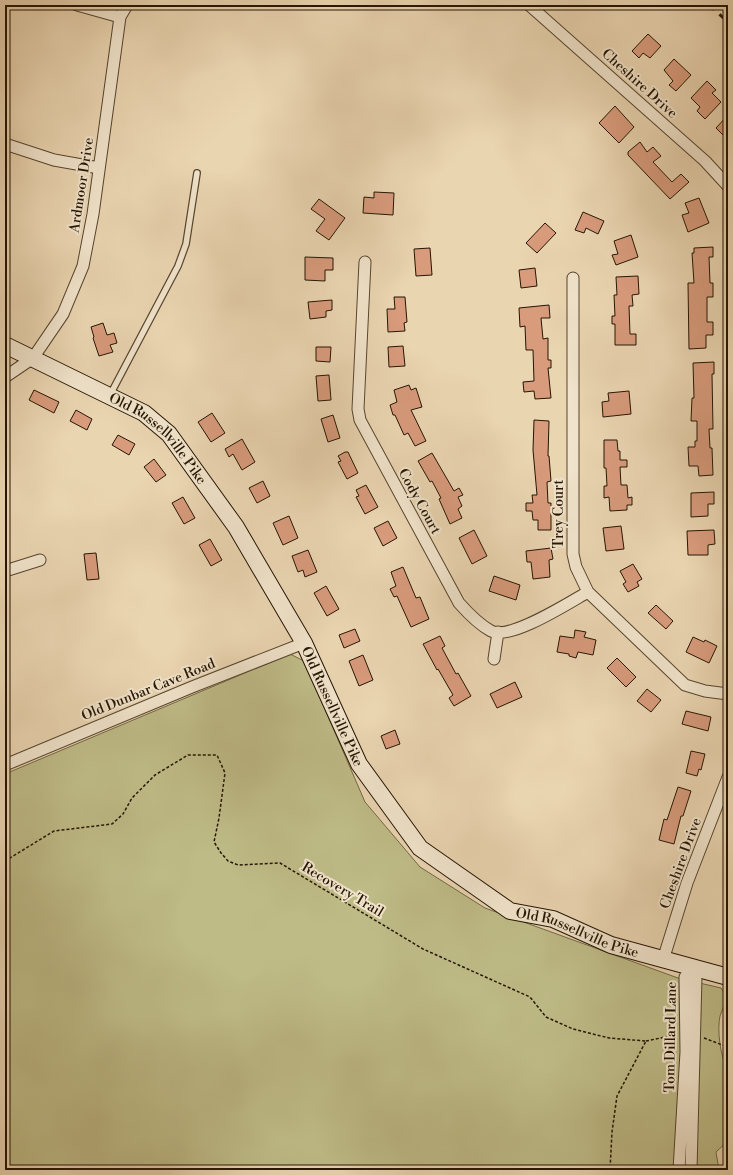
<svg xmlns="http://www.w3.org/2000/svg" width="733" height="1175" font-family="'Libre Bodoni',serif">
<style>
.green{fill:#bebb87;stroke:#726845}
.building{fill:#d89b7c;stroke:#251503}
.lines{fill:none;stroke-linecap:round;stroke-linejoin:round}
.lane-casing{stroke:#56452e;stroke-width:8}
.street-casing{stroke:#56452e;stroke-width:13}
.secondary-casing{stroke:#251503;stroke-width:18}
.path{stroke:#251503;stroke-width:1.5;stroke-dasharray:3 2;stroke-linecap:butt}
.lane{stroke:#f1e4cc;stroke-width:5.5}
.street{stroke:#f1e4cc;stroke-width:11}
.secondary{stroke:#f1e4cc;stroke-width:16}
.rail{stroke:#251503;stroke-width:3;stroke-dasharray:7 7;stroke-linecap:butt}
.labels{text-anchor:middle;stroke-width:4;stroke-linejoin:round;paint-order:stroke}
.street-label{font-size:14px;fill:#251503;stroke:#f1e4cc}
</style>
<rect width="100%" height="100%" fill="#ead5b1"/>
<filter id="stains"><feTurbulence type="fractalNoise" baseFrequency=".005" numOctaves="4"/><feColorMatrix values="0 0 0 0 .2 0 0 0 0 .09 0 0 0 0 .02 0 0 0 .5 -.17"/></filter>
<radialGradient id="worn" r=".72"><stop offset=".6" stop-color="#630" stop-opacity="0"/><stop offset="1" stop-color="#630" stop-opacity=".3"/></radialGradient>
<path class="green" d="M290,654L304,661L365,802L420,867L485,908L678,978L721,988L727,997C725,1003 722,1010 720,1016C717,1030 720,1057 728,1069V1141L716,1152L719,1170H5V774Z"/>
<path class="building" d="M648,34L661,46L650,58L643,53L639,58L632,51Z
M674,59L691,75L676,91L669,85L673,81L664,70Z
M707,81L716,90L712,93L721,102L705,119L697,111L700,107L691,98Z
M615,106L634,127L619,143L599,123Z
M728,115V140L716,128Z
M640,142L647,152L653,147L661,156L653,162L672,182L681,174L689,182L670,199L628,155V152Z
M374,192L394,193L393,215L363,213L364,197L374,198Z
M699,198L709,223L688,232L682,215L689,213L685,203Z
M319,199L345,218L329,240L316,231L325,219L311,209Z
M583,212L604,221L598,234L586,228L584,233L575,230Z
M545,223L556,233L537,253L526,243Z
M631,235L638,257L616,265L612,255L618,254L614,241Z
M713,247V257H709L710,283H713V297H707V322H713V335H706V348L689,349L688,283H694L692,253H694V248Z
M430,248L432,275L416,276L414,249Z
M305,257L333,258V270H325V281L305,280Z
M535,268L537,286L521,288L519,270Z
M638,276L639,294L632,295L633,306H629L630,334H636V345H615V324H612V316H615L614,295H617L616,277Z
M394,297H405L407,322L404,323L405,331L388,332L387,309H395Z
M332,300V310L326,311V317L310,319L308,302Z
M549,305L550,318H541L543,339L548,338V360H551V368H548L551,398L535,399L534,391L524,392L523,382L534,381L533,350H526L525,326L520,327L519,308Z
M103,323L107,335L114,333L117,343L110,345L113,352L99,356L93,338L94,337L91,327Z
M403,346L405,366L389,367L388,347Z
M316,347H331L330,362L316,361Z
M714,362V374H712L713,429H709L710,448H712L713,475L699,476L698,466H689L688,447H695V441H697V421H691L692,398H694L693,363Z
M329,375L331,400L318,401L316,376Z
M409,385L411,390L416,388L422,407L411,410L426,441L415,446L408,433L404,435L395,415H393L390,405L397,402L394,390Z
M34,390L59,402L54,413L29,400Z
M629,391L631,414L603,417L602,402L609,401L608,393Z
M76,410L92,419L87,430L70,421Z
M212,413L225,433L211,442L198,422Z
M333,415L340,438L328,442L321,419Z
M534,420L549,421L548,456H549L551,481L547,482L548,503H551V530H538V520H533L532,511H526V503H533L532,495H537L533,450Z
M118,435L135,444L129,455L112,445Z
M242,439L255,462L242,470L233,454L229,457L225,449Z
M604,440H617L618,451H620V460H627V467H620L621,485H627L628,498L632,497V505H627V510L610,511L609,497L604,498V486H607L606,468H604Z
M345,452H348L358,473L347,479L338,462L341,461L338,456Z
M432,453L454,491L459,488L463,495L458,497L462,506L458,509L462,518L450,524L439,499L441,498L432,481L430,482L418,461Z
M154,459L166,475L156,482L144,467Z
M263,481L270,496L257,503L249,488Z
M366,485L378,507L365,514L356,497L359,496L356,490Z
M714,492V504H708V516L691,517V493Z
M183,497L195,518L184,524L172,503Z
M289,516L298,538L283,545L273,523Z
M388,521L397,538L383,546L374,528Z
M621,526L624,549L606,551L603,528Z
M474,530L487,556L472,564L459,538Z
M714,530L715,544L708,545V555H688L687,531Z
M210,539L222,560L211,566L199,545Z
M551,548L553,559L549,560L550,577L533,579L531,562H527L526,551Z
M308,550L317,572L305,577L303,570L298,572L292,556Z
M96,553L99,579L87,580L84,554Z
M633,564L642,579L637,582L639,586L628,592L623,584L626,582L620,571Z
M403,567L416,598L420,597L429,619L411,627L397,596L394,597L390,589L396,586L391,572Z
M494,576L520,585L516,600L489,591Z
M326,586L339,609L327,616L314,593Z
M656,605L673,621L666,629L648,613Z
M355,629L360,641L344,648L339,635Z
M575,630L586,632L584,637L596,640L593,655L578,652L576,658L569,656V654L557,652L560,636L574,638Z
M440,636L445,646L442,648L456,674L458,673L471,696L454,706L449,698L453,695L438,669L437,670L423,644Z
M693,637L704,642L705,640L717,646L709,663L686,652Z
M363,655L373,680L359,686L349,661Z
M617,658L636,677L626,687L607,668Z
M515,682L522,697L497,708L490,694Z
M647,689L661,700L651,712L637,701Z
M686,711L711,717L708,731L682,724Z
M395,730L400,744L386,749L381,736Z
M691,751L705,754L701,770L699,769L697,776L686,773Z
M678,787L691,791L683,816H681L674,844L659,840L664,819L667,820Z"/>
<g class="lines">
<g class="lane-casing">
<path id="lane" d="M110,395L178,266L186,244L197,173"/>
</g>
<g class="street-casing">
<path id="street" d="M77,5L120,17
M529,5L705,161L728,186
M5,144L54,160L99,168
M365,262L358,409L360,420L459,603C467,612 480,625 491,631C510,641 570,602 588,592
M573,278V554L576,567L588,592L685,685L705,691L728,694
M5,377L33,358L63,314L83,266L93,214L120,17L127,5
M5,571L40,560
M494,659L498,632
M5,765L192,687L304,643
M663,960L687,883L728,777
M679,1170L686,1052L685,977L694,967
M691,1170L696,977L694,967"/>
</g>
<g class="secondary-casing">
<g id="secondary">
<path id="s1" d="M5,345L144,413L169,434L236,527L304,643L359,764L420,848L510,911L553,919L611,945L728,977"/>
</g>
</g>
<path class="path" d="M5,861L54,831L112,824L123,814L132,798L155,775L188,755H217L225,773L219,818L214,842L221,853L228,861L238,865L280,863L423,949L530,997L546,1017L573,1029L609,1038L646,1041L617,1096L612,1132L610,1170
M704,1038L725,1046L728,1056
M646,1041L675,1035"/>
<use href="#lane" class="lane"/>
<use href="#street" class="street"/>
<use href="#secondary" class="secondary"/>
<path class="rail" d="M709,5L728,22"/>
</g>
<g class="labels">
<g class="street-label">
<text transform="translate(640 83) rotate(42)" y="5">Cheshire Drive</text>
<text transform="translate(81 185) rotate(-81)" y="5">Ardmoor Drive</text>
<text dy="5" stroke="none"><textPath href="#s1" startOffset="182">Old Russellville Pike</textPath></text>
<text transform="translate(420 501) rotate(61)" y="5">Cody Court</text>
<text transform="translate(558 514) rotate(-90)" y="5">Trey Court</text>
<text transform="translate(148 689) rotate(-22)" y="5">Old Dunbar Cave Road</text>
<text dy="5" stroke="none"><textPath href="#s1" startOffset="506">Old Russellville Pike</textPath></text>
<text transform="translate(680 863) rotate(-70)" y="5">Cheshire Drive</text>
<text transform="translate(343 889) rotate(31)" y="5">Recovery Trail</text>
<text dy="5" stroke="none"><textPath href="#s1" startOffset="854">Old Russellville Pike</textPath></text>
<text transform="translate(670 1037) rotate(-89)" y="5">Tom Dillard Lane</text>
</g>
</g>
<rect width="733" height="1175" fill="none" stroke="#ead5b1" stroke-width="20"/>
<rect x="6" y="6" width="721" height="1163" fill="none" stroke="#251503" stroke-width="2"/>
<rect x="10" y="10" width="713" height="1155" fill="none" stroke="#251503"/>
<rect width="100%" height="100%" filter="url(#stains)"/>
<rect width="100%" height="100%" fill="url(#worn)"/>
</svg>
